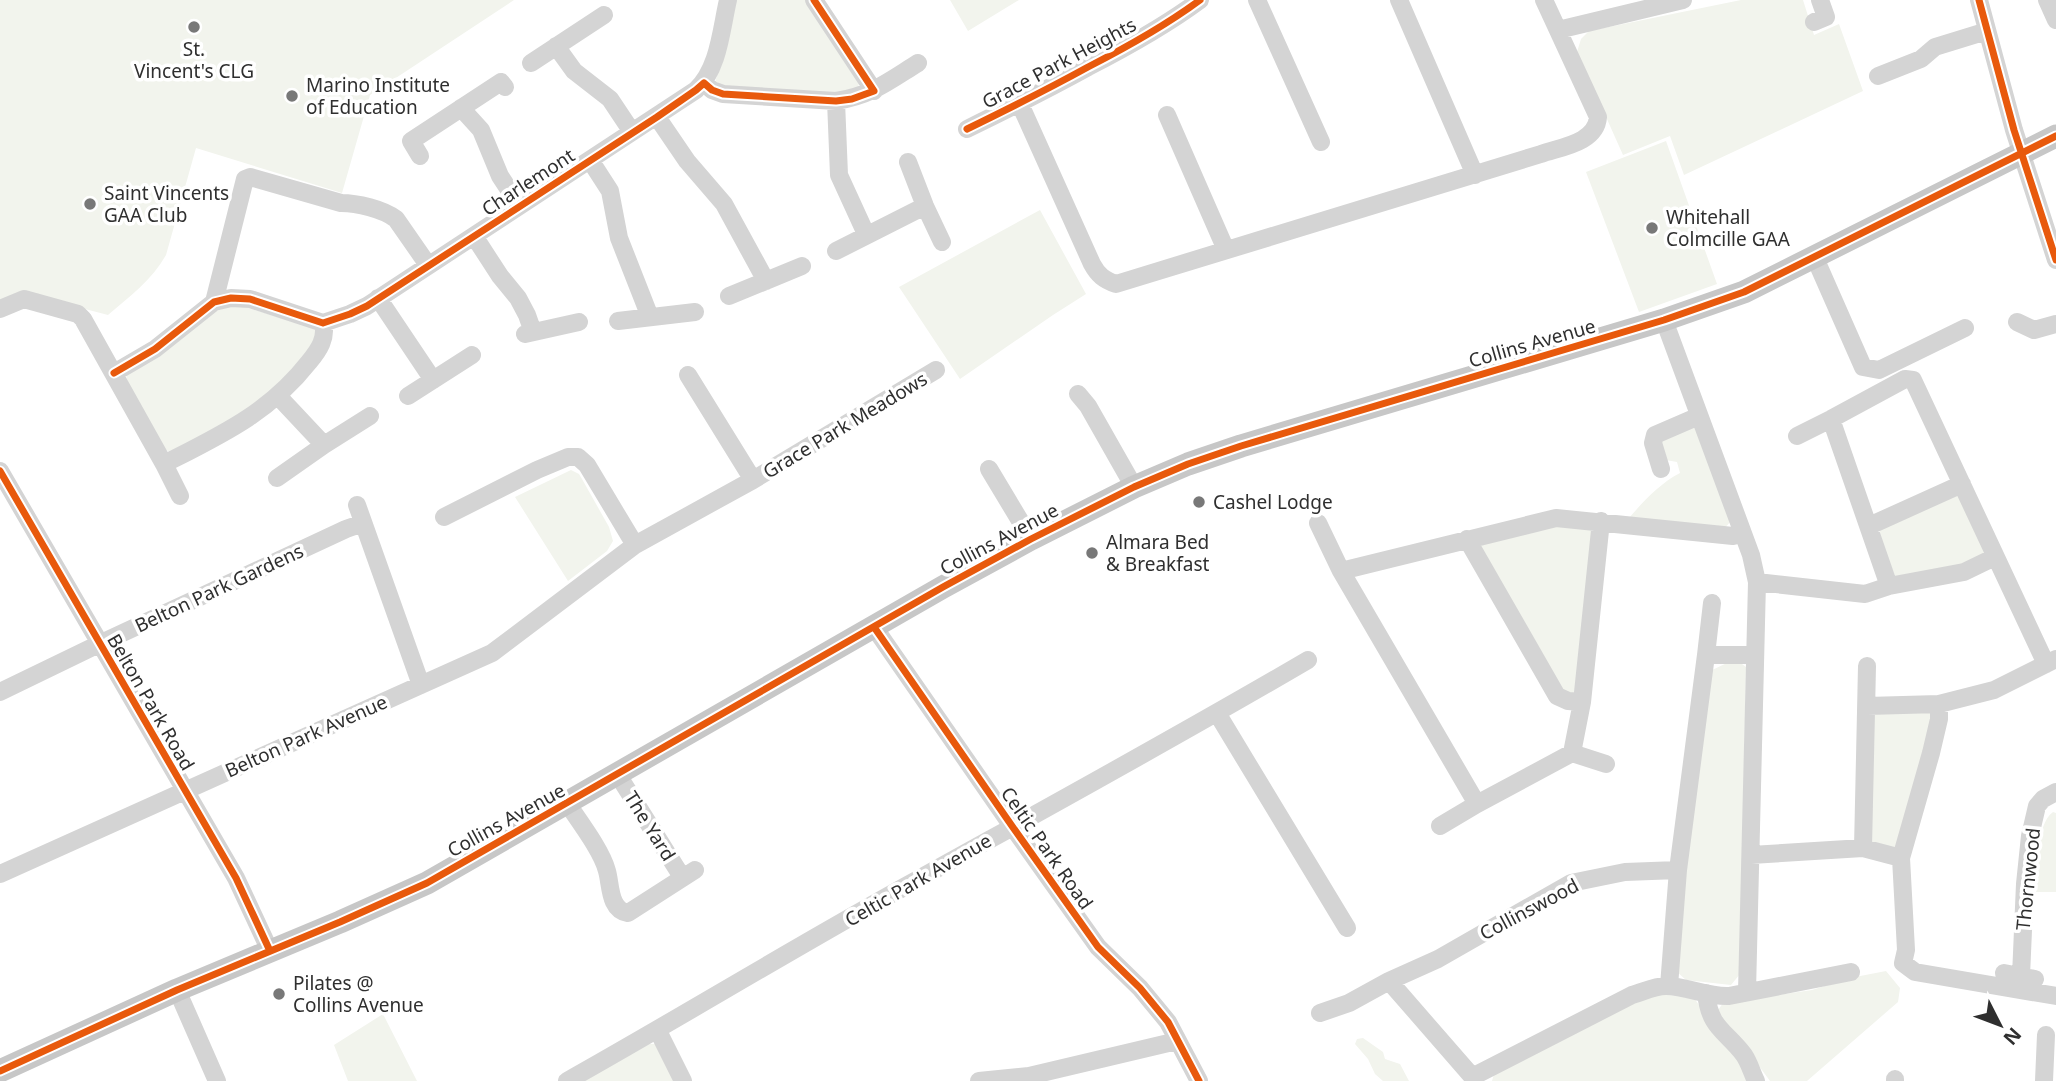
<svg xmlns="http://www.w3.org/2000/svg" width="2056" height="1081" font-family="'Noto Sans',sans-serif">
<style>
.green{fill:#f2f4ed}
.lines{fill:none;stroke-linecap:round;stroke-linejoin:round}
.minor{stroke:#d4d4d4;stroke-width:18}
.major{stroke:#c7c7c7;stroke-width:23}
.cycleway-casing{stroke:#fff;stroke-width:11}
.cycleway{stroke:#e8590c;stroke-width:7}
.poi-dot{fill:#787878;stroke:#fff;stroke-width:2.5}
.labels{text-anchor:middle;stroke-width:7;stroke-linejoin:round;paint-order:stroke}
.poi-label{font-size:19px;fill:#2f2f2f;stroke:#fff;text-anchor:start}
.street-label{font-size:19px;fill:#2f2f2f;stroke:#fff}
</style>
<rect width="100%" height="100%" fill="#fff"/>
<path class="green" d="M0,0H514L370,95L342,193L196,148L166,255C152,280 129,297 108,315L20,292L0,302Z
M736,0H807L859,83L858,88L845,93L725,89L715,83Z
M950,0H1019L968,31Z
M1741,0H1803L1814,35L1839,24L1863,91L1684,175L1670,136L1623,155L1577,52L1581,39L1589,31Z
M1666,141L1717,284L1639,312L1586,172Z
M1040,210L1086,294L1053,315L960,379L899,287Z
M242,306L316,329L318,337L296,370L250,410L176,450L168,451L162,448L126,380L127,375L210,313L228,307Z
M1696,426L1731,521L1723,530L1628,519C1644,501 1659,484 1680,473L1677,462L1660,459L1657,438Z
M571,470L579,474L582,479L609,527L613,541L607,551L568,581L515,497Z
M1958,492L1987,552L1976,563L1896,578L1879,539L1880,529Z
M1560,524L1588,527L1593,532L1577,692L1569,696L1561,690L1480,552L1481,545Z
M1729,662L1742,664L1746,667L1740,974L1731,985L1686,980L1676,971L1677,949L1708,672Z
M1925,708L1933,713L1899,849L1871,842L1872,724L1875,715L1880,712Z
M2053,812L2056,813V892H2036C2038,872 2035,825 2053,812Z
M1886,971L1900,988L1898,1002L1807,1081H1770L1759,1066L1739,1044L1716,1013L1723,1003L1812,990L1850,978Z
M1668,992L1694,998L1740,1062L1751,1081H1492L1494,1074L1645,995Z
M383,1014L417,1081H348L334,1045Z
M1363,1038L1383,1052L1385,1059L1400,1064L1409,1081H1383L1375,1074L1368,1059L1355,1044L1357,1039Z
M642,1044H655L679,1081H579Z"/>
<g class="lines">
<path class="minor" d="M814,0L874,91
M1257,0L1321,142
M1399,0L1475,175
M1979,0L2014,130L2056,260
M2047,0L2056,20
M1814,22L1826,17L1820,0
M1558,30L1683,0
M556,46L574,71L610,99L632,132
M531,63L604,15
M1878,76L1921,59L1935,47L1987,31
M704,83L712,90L723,94L836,101C871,96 889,81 918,63
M836,101L839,175L866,234
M1020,104L1092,264C1098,275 1104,280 1116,284L1541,154C1561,147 1596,143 1598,117L1544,0
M461,108L481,130L500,176L519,205
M1167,115L1226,250
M657,117L687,161L724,204L766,281
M967,129C1008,109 1048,89 1088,67C1127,47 1165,26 1200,0
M420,156L411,141L501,82L505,87
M590,160L610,191L619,238L650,317
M908,162L925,206L942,242
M474,236L500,276L518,298L527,315L533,332
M836,251L925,206
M1815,258L1863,367L1879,370L1965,328
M729,296L802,266
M378,298L433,380
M214,302L245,179L250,177L341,203C357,203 383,209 396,219L428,265
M0,309L24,299L78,314L83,319L164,464L180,496
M1664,320L1751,555L1757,582L1747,992
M618,321L695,312
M2017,322L2034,330L2056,324
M525,334L579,322
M114,373L155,349L214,302L231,298L250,299L323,323L350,314L367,306L696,90C719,68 721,30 728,0
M688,375L753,480
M1078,394L1088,406L1134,487
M278,396L324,445
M408,396L472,355
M1831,419L1889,586
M1797,436L1831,419L1905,379L1913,380L2046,664
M164,464C221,435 269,413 309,362C319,350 327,338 323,323
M989,469L1031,539
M1661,469L1653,443L1655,435L1699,416
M0,471L236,878L270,951
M277,478L324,445L370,416
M357,505L421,685
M444,517L537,470L568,457H578L587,465L635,545
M1318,523L1341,571L1477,804
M1869,526L1962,484
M1467,539L1557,696L1568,701L1582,702
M1341,571L1556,518L1733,536L1742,534
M1757,582L1865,594L1889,586L1964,572L1995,557
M874,627L1012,826L1098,947L1140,988L1168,1022L1199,1081
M1706,655L1712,603
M0,692L99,644L346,529L363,523
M1939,704V719L1931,753L1901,858L1906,950L1903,963L1915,972L2056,996
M1867,706L1939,704L1994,690L2056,659
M1217,713L1347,928
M1572,753L1582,702L1601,521
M618,775L682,877
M567,803C579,821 602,851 607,871C611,885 609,910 628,913L695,870
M1440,826L1477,804L1572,753L1606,764
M1863,848L1867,666
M1751,855L1863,848L1901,858
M0,874L492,653L635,545L753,480L936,370
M2004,973L2035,979
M2021,976L2025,884L2030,836L2037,806L2043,799L2056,792
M1389,981L1476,1081
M1669,986L1678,870L1706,655H1755
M177,990L217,1081
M1706,993C1710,1029 1725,1030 1744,1055C1749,1062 1752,1073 1756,1081
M1320,1013L1349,1003L1389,981L1438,959L1571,883L1625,872L1678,870
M658,1031L683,1081
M1472,1077L1632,995C1643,992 1654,986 1666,986C1687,986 1707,997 1729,996L1851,972
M567,1081C681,1017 792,949 906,886C1041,811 1175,738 1308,660
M979,1081L1029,1076L1177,1041
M1895,1081V1079
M2044,1081L2046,1035"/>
<path class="major" d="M0,1071L177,990L340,922L427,883L943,587L1031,539L1134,487L1188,464L1241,446L1664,320L1744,292L2056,136"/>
<g class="cycleway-casing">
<path id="cycleway" d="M1979,0L2014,130L2056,260
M967,129C1008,109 1048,89 1088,67C1127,47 1165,26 1200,0
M114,373L155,349L214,302L231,298L250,299L323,323L350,314L367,306L657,117L696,90L704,83L712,90L723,94L836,101L852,99L874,91L814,0
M0,471L236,878L270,951
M874,627L1012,826L1098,947L1140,988L1168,1022L1199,1081
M0,1071L177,990L340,922L427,883L943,587L1031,539L1134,487L1188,464L1241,446L1664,320L1744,292L2056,136"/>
</g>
<use href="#cycleway" class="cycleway"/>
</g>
<g class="poi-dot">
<circle cx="194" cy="27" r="7"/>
<circle cx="292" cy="96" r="7"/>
<circle cx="90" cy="204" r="7"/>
<circle cx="1652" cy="228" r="7"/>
<circle cx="1199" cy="502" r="7"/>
<circle cx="1092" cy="553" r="7"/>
<circle cx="279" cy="994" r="7"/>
</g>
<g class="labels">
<g class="poi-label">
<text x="194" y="56" text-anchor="middle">St.<tspan x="194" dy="22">Vincent's CLG</tspan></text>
<text x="306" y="92">Marino Institute<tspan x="306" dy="22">of Education</tspan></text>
<text x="104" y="200">Saint Vincents<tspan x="104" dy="22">GAA Club</tspan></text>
<text x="1666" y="224">Whitehall<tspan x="1666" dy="22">Colmcille GAA</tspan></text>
<text x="1213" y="509">Cashel Lodge</text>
<text x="1106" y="549">Almara Bed<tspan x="1106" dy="22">&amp; Breakfast</tspan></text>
<text x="293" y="990">Pilates @<tspan x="293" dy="22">Collins Avenue</tspan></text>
</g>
<g class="street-label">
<text transform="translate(1059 63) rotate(-28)" y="7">Grace Park Heights</text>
<text transform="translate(528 182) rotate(-33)" y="7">Charlemont</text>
<text transform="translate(1532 343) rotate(-16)" y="7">Collins Avenue</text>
<text transform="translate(845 425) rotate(-31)" y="7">Grace Park Meadows</text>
<text transform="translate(999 539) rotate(-28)" y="7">Collins Avenue</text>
<text transform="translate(219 588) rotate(-25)" y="7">Belton Park Gardens</text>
<text transform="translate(151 702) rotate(60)" y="7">Belton Park Road</text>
<text transform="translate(306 736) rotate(-24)" y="7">Belton Park Avenue</text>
<text transform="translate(506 820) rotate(-29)" y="7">Collins Avenue</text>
<text transform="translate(650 826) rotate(58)" y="7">The Yard</text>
<text transform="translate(1047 848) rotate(55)" y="7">Celtic Park Road</text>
<text transform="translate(2028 879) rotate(-84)" y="7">Thornwood</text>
<text transform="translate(918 880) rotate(-30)" y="7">Celtic Park Avenue</text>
<text transform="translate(1529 909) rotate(-28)" y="7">Collinswood</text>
</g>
</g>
<g transform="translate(2000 1025) rotate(132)" stroke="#ffffff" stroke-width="5" paint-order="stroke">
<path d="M0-5L12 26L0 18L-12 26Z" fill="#2f2f2f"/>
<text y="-10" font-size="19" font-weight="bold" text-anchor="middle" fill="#2f2f2f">N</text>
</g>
</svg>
